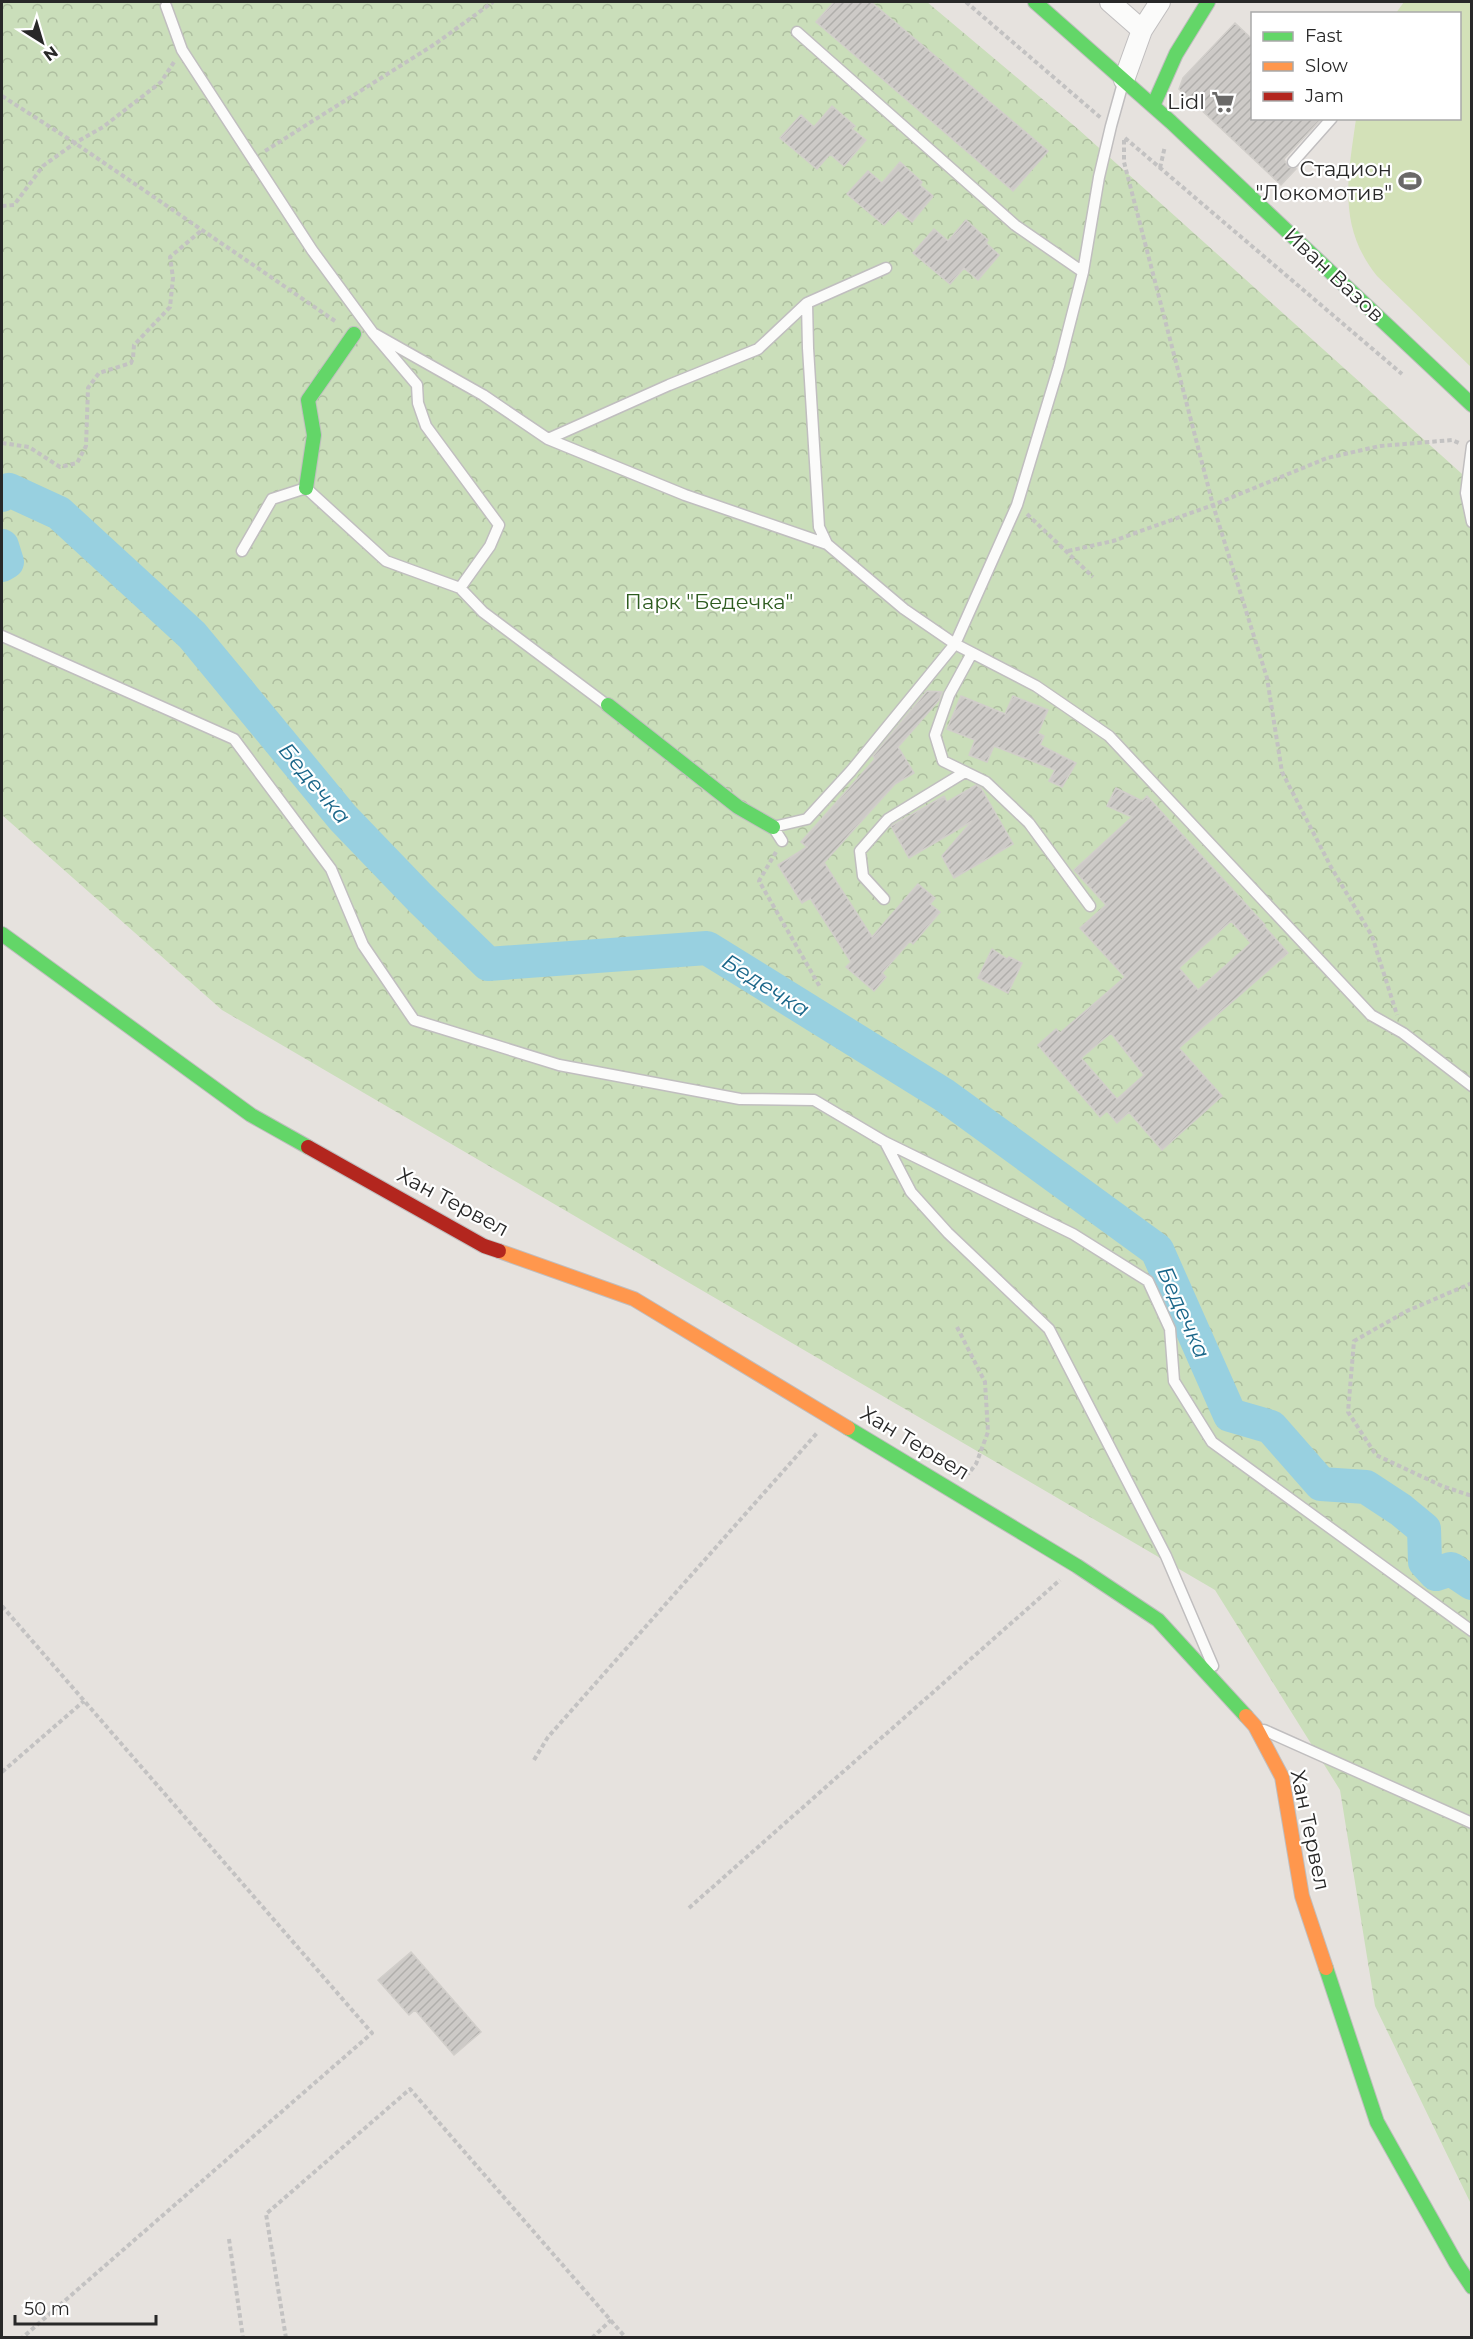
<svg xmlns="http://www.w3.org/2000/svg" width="1473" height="2339" font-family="Montserrat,sans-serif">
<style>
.park{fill:url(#park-crowns)}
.pitch{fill:#d3e1b8}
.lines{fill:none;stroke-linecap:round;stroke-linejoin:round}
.river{stroke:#98d0e0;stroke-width:34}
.building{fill:url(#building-hatch);stroke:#d1ceca;stroke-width:1.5;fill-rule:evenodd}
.lane-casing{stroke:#c0bebf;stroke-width:13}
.street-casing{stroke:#c0bebf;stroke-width:22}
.fast-casing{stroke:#c0bebf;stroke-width:16}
.slow-casing{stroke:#c0bebf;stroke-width:16}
.jam-casing{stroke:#c0bebf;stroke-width:16}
.path{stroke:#c3c2c2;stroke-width:4;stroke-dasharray:4.5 3;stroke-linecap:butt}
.lane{stroke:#fbfbfa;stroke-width:10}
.street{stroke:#fbfbfa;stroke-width:20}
.fast{stroke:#63d668;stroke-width:14}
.slow{stroke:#ff974d;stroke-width:14}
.jam{stroke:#b3261e;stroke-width:14}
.labels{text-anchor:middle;stroke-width:4.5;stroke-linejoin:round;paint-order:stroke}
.poi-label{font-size:21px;fill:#282828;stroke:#fff;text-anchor:end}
.street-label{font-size:21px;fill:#282828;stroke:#fff}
.park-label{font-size:21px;fill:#2e5c20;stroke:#fff}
.water-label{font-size:22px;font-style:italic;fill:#1a6689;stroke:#fff}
</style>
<defs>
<pattern id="park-crowns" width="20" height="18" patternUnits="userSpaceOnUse" patternTransform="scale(1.5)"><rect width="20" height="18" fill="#cadeba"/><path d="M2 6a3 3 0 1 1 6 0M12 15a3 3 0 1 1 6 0" fill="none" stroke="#aebea0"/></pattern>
<pattern id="building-hatch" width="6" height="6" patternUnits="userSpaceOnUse" patternTransform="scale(1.5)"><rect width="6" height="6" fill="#cdcac7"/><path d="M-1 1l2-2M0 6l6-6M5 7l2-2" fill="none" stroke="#b0aeab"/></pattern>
</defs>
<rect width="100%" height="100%" fill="#e6e2de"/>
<path class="park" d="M2,2H927L1078,129L1471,482V2204L1375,2006L1340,1790L1215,1590L222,1010L2,815Z"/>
<path class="pitch" d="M1404,2H1471V367L1377,276C1337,226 1348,177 1356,119L1460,118V14L1396,13Z"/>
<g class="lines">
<path class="river" d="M2,495L9,490L59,513L192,635L343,818L420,898L488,964L707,948L944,1095L1157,1250L1230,1415L1271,1427L1321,1484L1366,1487L1401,1510L1424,1529L1425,1562L1436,1574L1451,1569L1472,1583
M2,546L7,562L2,565"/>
</g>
<path class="building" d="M834,2H871L1048,151L1013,191L816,22Z
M1235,23L1252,39V118H1322L1284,159L1288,167L1296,169L1281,185L1179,89L1183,78Z
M832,106L855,126L852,129L866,140L844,166L830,154L817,169L780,138L801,115L814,127Z
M900,162L922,182L920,185L933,196L912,222L898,210L884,225L847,194L868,171L882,183Z
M966,220L988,240L986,243L999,255L978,280L964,268L950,284L913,253L934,229L948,241Z
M927,691L942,692L939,700L898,747L914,773L895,784L820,867L825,864L872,937L918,884L935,898L930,904L940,912L913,944L910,941L882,973L886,977L874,991L846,967L851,962L810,898L802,903L778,865L807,847L801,842L875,759L873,756Z
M961,696L1005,714L1013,696L1048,710L1038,733L1044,736L1040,745L1076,763L1062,787L1049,781L1055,770L994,746L987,762L969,755L975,740L947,729Z
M976,785L981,788L1013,844L954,878L942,856L972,821L909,858L891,826L893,825L944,796L947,802Z
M1116,788L1142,801L1147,796L1265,925L1264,926L1288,953L1179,1048L1222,1096L1162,1150L1129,1112L1117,1123L1107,1111L1100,1117L1038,1045L1056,1029L1060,1033L1125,977L1080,928L1106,905L1074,870L1132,817L1107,806ZM1231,921L1251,943L1198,990L1179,968ZM1111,1033L1144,1075L1117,1099L1081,1058Z
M992,949L1007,959L1009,957L1022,963L1008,993L978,978Z
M411,1952L481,2032L454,2055L415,2010L409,2015L378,1980Z"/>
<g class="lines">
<g class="lane-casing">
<path id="lane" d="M166,6L182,50L312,250L373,333L417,385L418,403L426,426L499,525L490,546L460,588
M797,32L1015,225L1083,272
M1293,162L1332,118
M807,303L808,348L819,527L827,544
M373,333L483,395L548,439L685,495L827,544L904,609L955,644L1036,686L1109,736L1371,1015L1403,1033L1472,1086
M548,439L669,385L758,349L807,303L886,268
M1472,446L1466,493L1472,522
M242,551L272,499L306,488L386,561L460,588L483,612L607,705
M2,636L234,739L331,869L363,945L414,1020L559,1065L740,1099L814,1100L885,1142L1073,1234L1148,1281L1170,1329L1174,1381L1212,1442L1472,1631
M972,653L949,695L935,735L943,761L986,782L1029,823L1090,906
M782,841L773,827L807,819L851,771L955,644L1017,505L1059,366L1083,272L1099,177L1111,126L1123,83
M884,899L863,876L860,851L888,819L965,772
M885,1142L911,1192L948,1233L1049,1329L1166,1556L1213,1666
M1264,1730L1472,1823"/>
</g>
<g class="street-casing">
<path id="street" d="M1110,2L1142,30
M1124,80L1142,30L1160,2"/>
</g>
<g class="fast-casing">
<path id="fast" d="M1035,2L1171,122L1472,405
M1153,106L1176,54L1208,2
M306,488L314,435L308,400L354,334
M608,705L738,807L773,827
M2,934L251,1115L308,1147
M848,1428L1077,1566L1158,1620L1246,1716
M1326,1968L1377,2122L1456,2263L1472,2287"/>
</g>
<g class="slow-casing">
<path id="slow" d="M499,1251L634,1299L848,1428
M1246,1716L1255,1726L1282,1777L1302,1896L1326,1968"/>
</g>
<g class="jam-casing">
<path id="jam" d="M308,1147L484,1246L499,1251"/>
</g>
<path class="path" d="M966,2L1101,118
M2,96L75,143L335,321
M1125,138L1402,374
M1124,140V162L1213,505L1267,678L1282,772L1331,867L1372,936L1397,1015
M265,151L435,44L493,2
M1160,168L1165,146
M2,206L14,205L43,166L75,143L103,127L161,82L174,62
M2,443L29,447L60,467L77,463L86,446L88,388L99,373L131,363L133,358L134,345L170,307L173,278L170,257L202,230
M1027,514L1093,577
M1068,551L1113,541L1213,505L1327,458L1380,446L1452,440L1459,443
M776,852L759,881L820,987
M1472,1283L1407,1311L1354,1341L1348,1412L1376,1455L1442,1486L1472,1496
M957,1327L985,1382L988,1432L976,1464L968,1474
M2,1606L372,2033L22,2338
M534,1760L548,1737L817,1433
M2,1772L84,1701
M689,1908L1060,1580
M229,2239L243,2338
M286,2338L266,2214L410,2089L626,2338
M592,2338L611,2320"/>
<use href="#lane" class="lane"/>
<use href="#street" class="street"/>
<use href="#fast" class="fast"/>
<use href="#slow" class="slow"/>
<use href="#jam" class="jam"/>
</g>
<defs>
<g id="supermarket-bare" transform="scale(1.8)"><path d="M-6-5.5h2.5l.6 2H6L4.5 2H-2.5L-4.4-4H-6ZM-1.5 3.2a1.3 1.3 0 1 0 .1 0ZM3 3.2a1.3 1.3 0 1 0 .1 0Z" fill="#6a6968" stroke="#fff" stroke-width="2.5" paint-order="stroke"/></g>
<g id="stadium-bare" transform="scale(1.8)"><path d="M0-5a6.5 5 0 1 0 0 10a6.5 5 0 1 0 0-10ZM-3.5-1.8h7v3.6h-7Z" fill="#6a6968" stroke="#fff" stroke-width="2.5" paint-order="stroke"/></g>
</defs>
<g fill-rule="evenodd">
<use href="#supermarket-bare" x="1223" y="102"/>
<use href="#stadium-bare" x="1410" y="181"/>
</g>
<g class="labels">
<g class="poi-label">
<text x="1205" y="109">Lidl</text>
<text x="1392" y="176">Стадион<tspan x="1392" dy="24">"Локомотив"</tspan></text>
</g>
<g class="street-label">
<text transform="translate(1334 275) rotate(43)" y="7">Иван Вазов</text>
<text transform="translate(453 1202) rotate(28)" y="7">Хан Тервел</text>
<text transform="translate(915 1443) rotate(31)" y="7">Хан Тервел</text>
<text transform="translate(1310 1830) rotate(78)" y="7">Хан Тервел</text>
</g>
<g class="park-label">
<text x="709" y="609">Парк "Бедечка"</text>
</g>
<g class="water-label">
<text transform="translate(315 783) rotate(50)" y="8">Бедечка</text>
<text transform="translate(766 985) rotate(32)" y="8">Бедечка</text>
<text transform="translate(1184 1312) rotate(66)" y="8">Бедечка</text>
</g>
</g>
<rect width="1473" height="2339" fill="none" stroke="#282828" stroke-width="6"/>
<rect x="1251" y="12" width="210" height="108" fill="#ffffff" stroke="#a9a9a9" stroke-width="1.5"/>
<rect x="1263" y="32" width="30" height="9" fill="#63d668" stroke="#a9a9a9" stroke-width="1.5"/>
<text x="1305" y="42" font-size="18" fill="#282828">Fast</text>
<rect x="1263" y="62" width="30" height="9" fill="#ff974d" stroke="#a9a9a9" stroke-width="1.5"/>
<text x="1305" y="72" font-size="18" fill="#282828">Slow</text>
<rect x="1263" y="92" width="30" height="9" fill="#b3261e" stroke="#a9a9a9" stroke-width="1.5"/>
<text x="1305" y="102" font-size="18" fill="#282828">Jam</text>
<g transform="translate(42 42) rotate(143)" stroke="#ffffff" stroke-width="4.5" paint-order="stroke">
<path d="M0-4.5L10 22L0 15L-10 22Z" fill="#282828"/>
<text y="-9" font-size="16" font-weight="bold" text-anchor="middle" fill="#282828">N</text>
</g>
<path d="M15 2315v9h141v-9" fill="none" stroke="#282828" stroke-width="3"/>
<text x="24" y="2315" font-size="18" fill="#282828" stroke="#ffffff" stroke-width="4.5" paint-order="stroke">50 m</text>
</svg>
